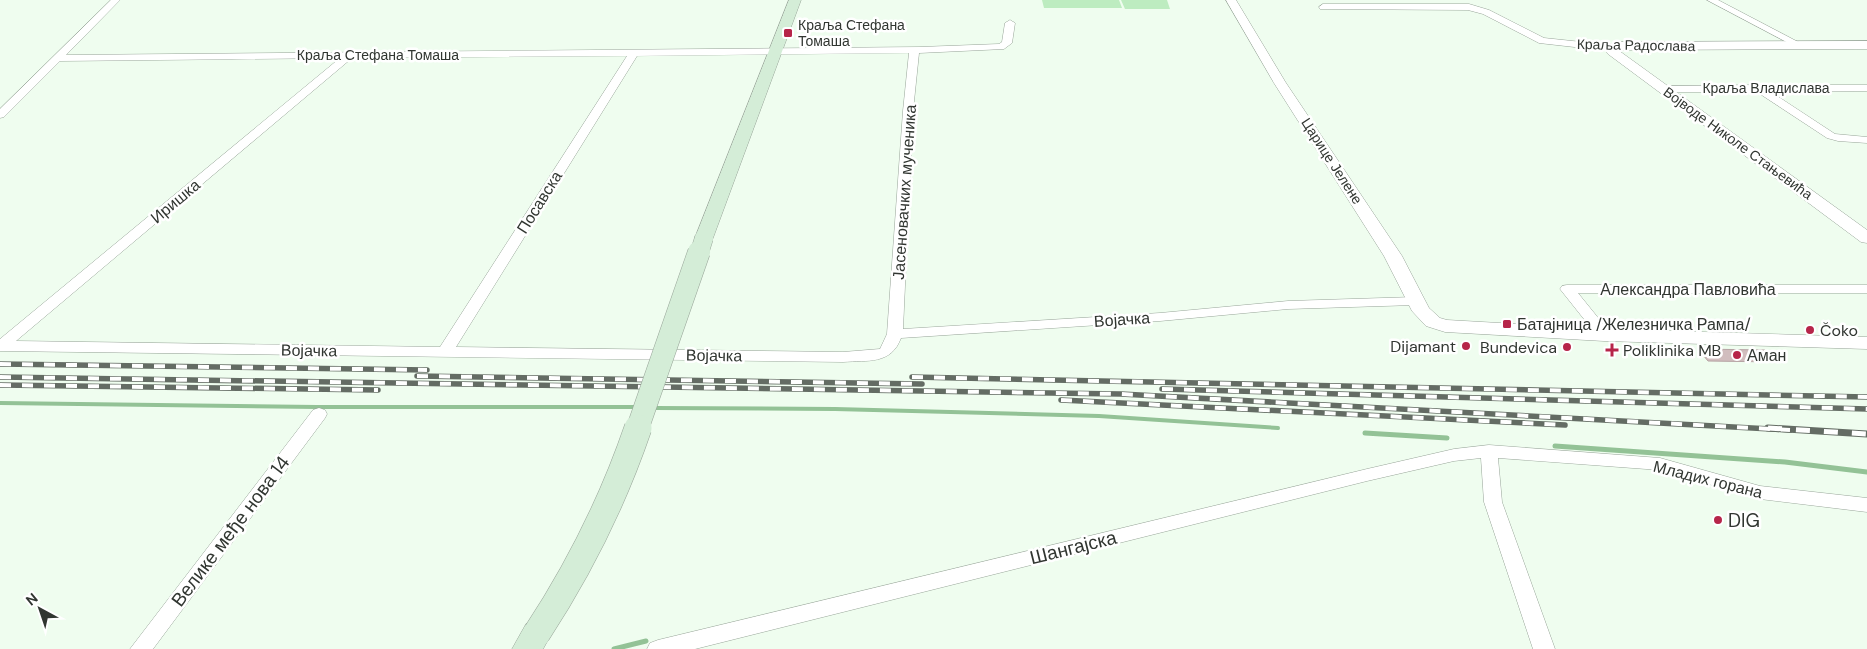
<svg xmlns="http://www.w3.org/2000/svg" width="1867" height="649" font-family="'DM Sans',sans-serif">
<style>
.green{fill:#bdecc0}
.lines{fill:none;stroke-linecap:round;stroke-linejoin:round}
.stream-far1{stroke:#93c296;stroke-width:4}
.stream{stroke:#93c296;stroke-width:5}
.building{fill:#d1bdbe;stroke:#b7a4a5}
.minor-casing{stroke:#98a599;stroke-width:1}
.tertiary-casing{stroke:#98a599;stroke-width:1}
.secondary-casing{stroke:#98a599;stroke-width:1}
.minor{fill:#fff;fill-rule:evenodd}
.tertiary{fill:#fff;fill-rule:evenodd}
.secondary{fill:#d4edd7;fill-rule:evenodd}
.rail-far1-casing{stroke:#646c64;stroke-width:5.5}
.rail-casing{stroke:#646c64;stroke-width:7}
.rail-far1{stroke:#fff;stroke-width:4;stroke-dasharray:11;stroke-linecap:butt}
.rail{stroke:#fff;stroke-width:5;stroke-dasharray:14;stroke-linecap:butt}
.secondary-bridge-far2-casing{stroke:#98a599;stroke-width:19;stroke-linecap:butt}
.secondary-bridge-far1-casing{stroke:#98a599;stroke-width:23;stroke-linecap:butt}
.secondary-bridge-casing{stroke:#98a599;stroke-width:28;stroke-linecap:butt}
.secondary-bridge-far2{stroke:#d4edd7;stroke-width:18}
.secondary-bridge-far1{stroke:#d4edd7;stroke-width:22}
.secondary-bridge{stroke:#d4edd7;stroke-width:27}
.poi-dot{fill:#b62549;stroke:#fff;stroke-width:2}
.labels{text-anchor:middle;stroke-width:5;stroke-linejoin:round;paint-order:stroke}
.far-poi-label{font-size:14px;fill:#313631;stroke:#fff;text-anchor:start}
.far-street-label{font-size:14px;fill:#313631;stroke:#fff}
.street-label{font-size:16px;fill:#313631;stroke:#fff}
.poi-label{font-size:16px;fill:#313631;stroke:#fff;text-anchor:start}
.near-poi-label{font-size:19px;fill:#313631;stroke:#fff;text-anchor:start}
.near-street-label{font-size:19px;fill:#313631;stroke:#fff}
</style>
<rect width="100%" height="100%" fill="#effdef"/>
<path class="green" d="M1042,0H1119L1122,8H1044Z
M1121,0H1167L1170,9H1125Z"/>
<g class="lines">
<path class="stream-far1" d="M0,403L317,407H637
M654,408L835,409L1099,416L1278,428"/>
<path class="stream" d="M1365,433L1447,438
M1555,446L1785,462L1867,472
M614,649L646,641"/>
</g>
<path class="building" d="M1698,349L1765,350L1776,362L1708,361Z"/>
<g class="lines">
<g class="minor-casing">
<path id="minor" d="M111,0H120L66,55L920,47L999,44L1002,42L1005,23L1010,20L1015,23L1012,43L1004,49L919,53L913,111L903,329L1160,313L1288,301L1415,297L1420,298L1422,301L1420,304L1415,305L1288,309L1160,321L901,338C891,365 868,360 843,362L0,351V339L340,58L60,61L4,117L0,118V109ZM909,53L903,111L887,334L880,349L843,352L456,347L637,56ZM627,56L440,347L16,341L352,58Z
M1707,0H1718L1804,45L1802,47H1796Z
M1323,4H1469L1489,10L1544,38L1610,45L1615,48L1610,51L1539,43L1483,14L1468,10L1320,9L1319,7Z
M1759,85H1867V91L1771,92L1835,134L1867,137V143L1838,141L1827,138L1757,92H1664L1659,89L1664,86Z
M1567,285H1867V293H1578L1612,335L1609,338H1599L1560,289L1562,286Z
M319,408L325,410L327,414L325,418L153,649H130L313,410Z
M1489,445L1660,458L1760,486L1867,498V512L1760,499L1660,470L1498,458L1502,502L1555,649H1533L1484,502L1481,458L1454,461L1367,481L695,649H647L650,643L658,640L1367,469L1454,449Z"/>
</g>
<g class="tertiary-casing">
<path id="tertiary" d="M1226,0H1236L1286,83L1402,256L1429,308L1440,318L1447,320L1604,329L1867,337V349L1604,341L1445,332L1426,326L1412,311L1384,256L1274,83Z
M1867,41V49L1618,50L1867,230V243L1861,242L1608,54L1604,48L1606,45L1618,42Z"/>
</g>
<g class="secondary-casing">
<path id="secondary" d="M789,0H801L713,238L711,242L704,244L697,242L695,238Z
M537,620L548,624L552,633L543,649H512L526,624Z"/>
</g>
<use href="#minor" class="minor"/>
<use href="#tertiary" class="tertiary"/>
<use href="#secondary" class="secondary"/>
<g class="rail-far1-casing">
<path id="rail-far1" d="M0,364L427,370
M417,376L922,384
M0,377L1121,394L1790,430
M912,377L1867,397
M0,385L378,390
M1162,389L1867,409
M1061,400L1565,425"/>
</g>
<g class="rail-casing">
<path id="rail" d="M1768,428L1867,434"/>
</g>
<use href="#rail-far1" class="rail-far1"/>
<use href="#rail" class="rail"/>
<g class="secondary-bridge-far2-casing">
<path id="secondary-bridge-far2" d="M699,254L704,238"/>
</g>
<g class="secondary-bridge-far1-casing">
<path id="secondary-bridge-far1" d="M637,430L699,252"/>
</g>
<g class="secondary-bridge-casing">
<path id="secondary-bridge" d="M537,633C579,569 613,501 638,428"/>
</g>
<use href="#secondary-bridge-far2" class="secondary-bridge-far2"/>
<use href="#secondary-bridge-far1" class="secondary-bridge-far1"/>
<use href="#secondary-bridge" class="secondary-bridge"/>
</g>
<g class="poi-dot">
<rect x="783" y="28" width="10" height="10" rx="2.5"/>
<rect x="1502" y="319" width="10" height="10" rx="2.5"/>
<circle cx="1810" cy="330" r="5"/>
<circle cx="1466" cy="346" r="5"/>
<circle cx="1567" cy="347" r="5"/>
<path d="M1609.5 342.5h5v5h5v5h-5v5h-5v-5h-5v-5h5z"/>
<circle cx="1737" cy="355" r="5"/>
<circle cx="1718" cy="520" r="5"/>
</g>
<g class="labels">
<g class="far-poi-label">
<text x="798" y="30">Краља Стефана<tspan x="798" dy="16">Томаша</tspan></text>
</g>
<g class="far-street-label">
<text transform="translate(1636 45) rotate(1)" y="5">Краља Радослава</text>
<text x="378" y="60">Краља Стефана Томаша</text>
<text x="1766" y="93">Краља Владислава</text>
<text transform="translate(1738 143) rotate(36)" y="5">Војводе Николе Стањевића</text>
<text transform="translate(1332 161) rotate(57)" y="5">Царице Јелене</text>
</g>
<g class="street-label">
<text transform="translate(904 192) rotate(-86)" y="6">Јасеновачких мученика</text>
<text transform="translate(175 201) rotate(-40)" y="6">Иришка</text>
<text transform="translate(539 202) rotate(-58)" y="6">Посавска</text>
<text x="1688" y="295">Александра Павловића</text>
<text transform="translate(1122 319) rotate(-4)" y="6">Војачка</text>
<text transform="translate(309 350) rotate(1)" y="6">Војачка</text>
<text transform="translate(714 355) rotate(1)" y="6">Војачка</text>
<text transform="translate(1708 479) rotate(14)" y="6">Младих горана</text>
</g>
<g class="poi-label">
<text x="1517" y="330">Батајница /Железничка Рампа/</text>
<text x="1820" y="336">Čoko</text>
<text x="1456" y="352" text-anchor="end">Dijamant</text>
<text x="1557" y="353" text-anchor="end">Bundevica</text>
<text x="1623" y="356">Poliklinika MB</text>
<text x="1747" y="361">Аман</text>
</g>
<g class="near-poi-label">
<text x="1728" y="527">DIG</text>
</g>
<g class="near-street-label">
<text transform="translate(230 531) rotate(-53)" y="7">Велике међе нова 14</text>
<text transform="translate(1073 547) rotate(-14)" y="7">Шангајска</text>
</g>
</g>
<g transform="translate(40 609) rotate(320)" stroke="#ffffff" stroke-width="4" paint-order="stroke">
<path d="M0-4L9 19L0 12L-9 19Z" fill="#313631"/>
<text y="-8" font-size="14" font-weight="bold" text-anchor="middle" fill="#313631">N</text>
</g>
</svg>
